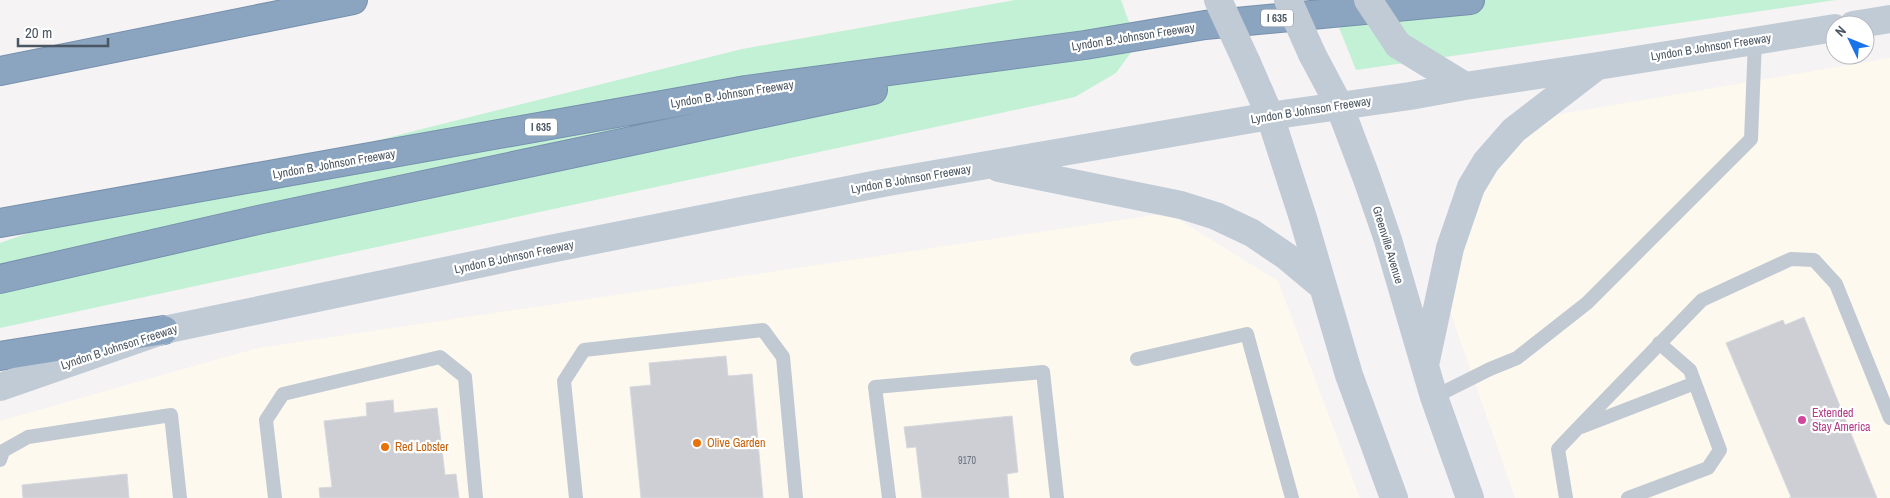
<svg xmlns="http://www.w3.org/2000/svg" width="1890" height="498" font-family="'Archivo Narrow',sans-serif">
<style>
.commercial{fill:#fdf9ef}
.green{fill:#c3f1d5}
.building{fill:#cdcfd5;stroke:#d7d9de}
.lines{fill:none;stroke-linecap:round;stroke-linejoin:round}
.motorway-casing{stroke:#7690ad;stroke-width:30}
.service{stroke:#c1cad2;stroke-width:14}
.secondary{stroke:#c1cbd6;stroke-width:28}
.motorway{stroke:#8ba5c1;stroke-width:28}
.secondary-bridge{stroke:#c1cbd6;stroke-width:28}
.hotel-dot{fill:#d1479c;stroke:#fff;stroke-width:2}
.food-dot{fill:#e8710a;stroke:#fff;stroke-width:2}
.labels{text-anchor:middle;stroke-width:4.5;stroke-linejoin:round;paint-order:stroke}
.number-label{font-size:10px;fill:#6b747e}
.shield{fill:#fff;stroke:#808990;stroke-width:1}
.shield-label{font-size:11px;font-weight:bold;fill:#4a5661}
.street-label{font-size:12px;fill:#4a5661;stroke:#fff}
.hotel-label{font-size:12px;fill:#b23c85;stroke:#fff;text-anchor:start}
.food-label{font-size:12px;fill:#c56008;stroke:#fff;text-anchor:start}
</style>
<rect width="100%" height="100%" fill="#f5f3f3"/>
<path class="commercial" d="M1890,58V498H1515L1433,262L1502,124Z
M1168,213L1278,281L1360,498H0V421L258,348Z"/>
<path class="green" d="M1015,0H1121L1137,44L1116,73L1075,97L0,328V243L53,224L426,128L742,49Z
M1328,0H1836L1356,70Z"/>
<path class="building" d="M1804,317L1877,498H1789L1791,497L1726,343L1783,320L1785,325Z
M726,356L728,376L752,374L763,498H641L630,387L651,385L649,363Z
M393,400L394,413L437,408L445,475L456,474L459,498H320L319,488L332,487L324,421L367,416L366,403Z
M1012,416L1018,472L1007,474L1009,498H922L916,447L907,448L904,427Z
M127,474L129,498H23L22,485Z"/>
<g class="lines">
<g class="motorway-casing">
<path id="motorway" d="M0,71L353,0
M0,223L746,90L1085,45L1205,25L1470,0
M0,279L258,220L873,90
M0,356L164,330"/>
</g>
<path class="service" d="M1137,359L1247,334L1292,498
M1434,397L1490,369L1517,358L1587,303L1751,139L1755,40
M1581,427L1695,383
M0,460L3,451L28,437L171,415L180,498
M275,498L266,420L283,394L440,357L465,377L476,498
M576,498L564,381L584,350L763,330L783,357L796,498
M889,498L875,387L1043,372L1057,498
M1566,498L1558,449L1578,428L1702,300L1791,259L1814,260L1836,284L1890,418
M1628,498L1708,468L1720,450L1690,370L1659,343"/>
<path class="secondary" d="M1853,25L1890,19
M1398,45L1465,86
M1312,54L1339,105L1367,179L1388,240L1434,397L1470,498
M1247,63L1270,116L1303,218L1349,375L1394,498
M999,168L1181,205L1216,216L1252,233L1286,256L1322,286
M1425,365L1450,248L1471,187L1486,162L1514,130L1596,67
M0,387L164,330L545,250L883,183L1270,116L1410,96L1465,86L1598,66L1835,28"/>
<use href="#motorway" class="motorway"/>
<path class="secondary-bridge" d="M1218,0L1247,63
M1288,0L1312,54
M1368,0L1398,45"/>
</g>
<circle class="hotel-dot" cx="1802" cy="420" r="5"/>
<g class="food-dot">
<circle cx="697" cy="443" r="5"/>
<circle cx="385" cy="447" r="5"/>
</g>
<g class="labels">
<g class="number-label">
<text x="967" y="464">9170</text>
</g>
<g class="shield">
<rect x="1261" y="9.5" width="32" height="17" rx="4"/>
<rect x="525" y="118.5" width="32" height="17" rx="4"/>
</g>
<g class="shield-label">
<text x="1277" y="22">I 635</text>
<text x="541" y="131">I 635</text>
</g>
<g class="street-label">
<text transform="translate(1133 37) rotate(-9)" y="4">Lyndon B. Johnson Freeway</text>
<text transform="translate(1711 47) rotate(-9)" y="4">Lyndon B Johnson Freeway</text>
<text transform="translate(732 94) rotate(-9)" y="4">Lyndon B. Johnson Freeway</text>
<text transform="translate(1311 110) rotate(-9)" y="4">Lyndon B Johnson Freeway</text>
<text transform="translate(334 164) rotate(-10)" y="4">Lyndon B. Johnson Freeway</text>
<text transform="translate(911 179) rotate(-10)" y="4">Lyndon B Johnson Freeway</text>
<text transform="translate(1388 245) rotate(73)" y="4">Greenville Avenue</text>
<text transform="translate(514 257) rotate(-12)" y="4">Lyndon B Johnson Freeway</text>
<text transform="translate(119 347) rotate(-18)" y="4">Lyndon B Johnson Freeway</text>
</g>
<g class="hotel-label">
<text x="1812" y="417">Extended<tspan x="1812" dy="14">Stay America</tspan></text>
</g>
<g class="food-label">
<text x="707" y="447">Olive Garden</text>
<text x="395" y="451">Red Lobster</text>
</g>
</g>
<g transform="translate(1850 40) rotate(313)"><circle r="24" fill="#ffffff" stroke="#b7bbc0"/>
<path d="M0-4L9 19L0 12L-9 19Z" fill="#1a73e8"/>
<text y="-8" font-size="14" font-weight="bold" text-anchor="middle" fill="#4a5661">N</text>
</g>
<path d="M18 38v8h90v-8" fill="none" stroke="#4a5661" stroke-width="2.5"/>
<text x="25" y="38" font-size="15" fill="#4a5661" stroke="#ffffff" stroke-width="4" paint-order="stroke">20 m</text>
</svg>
